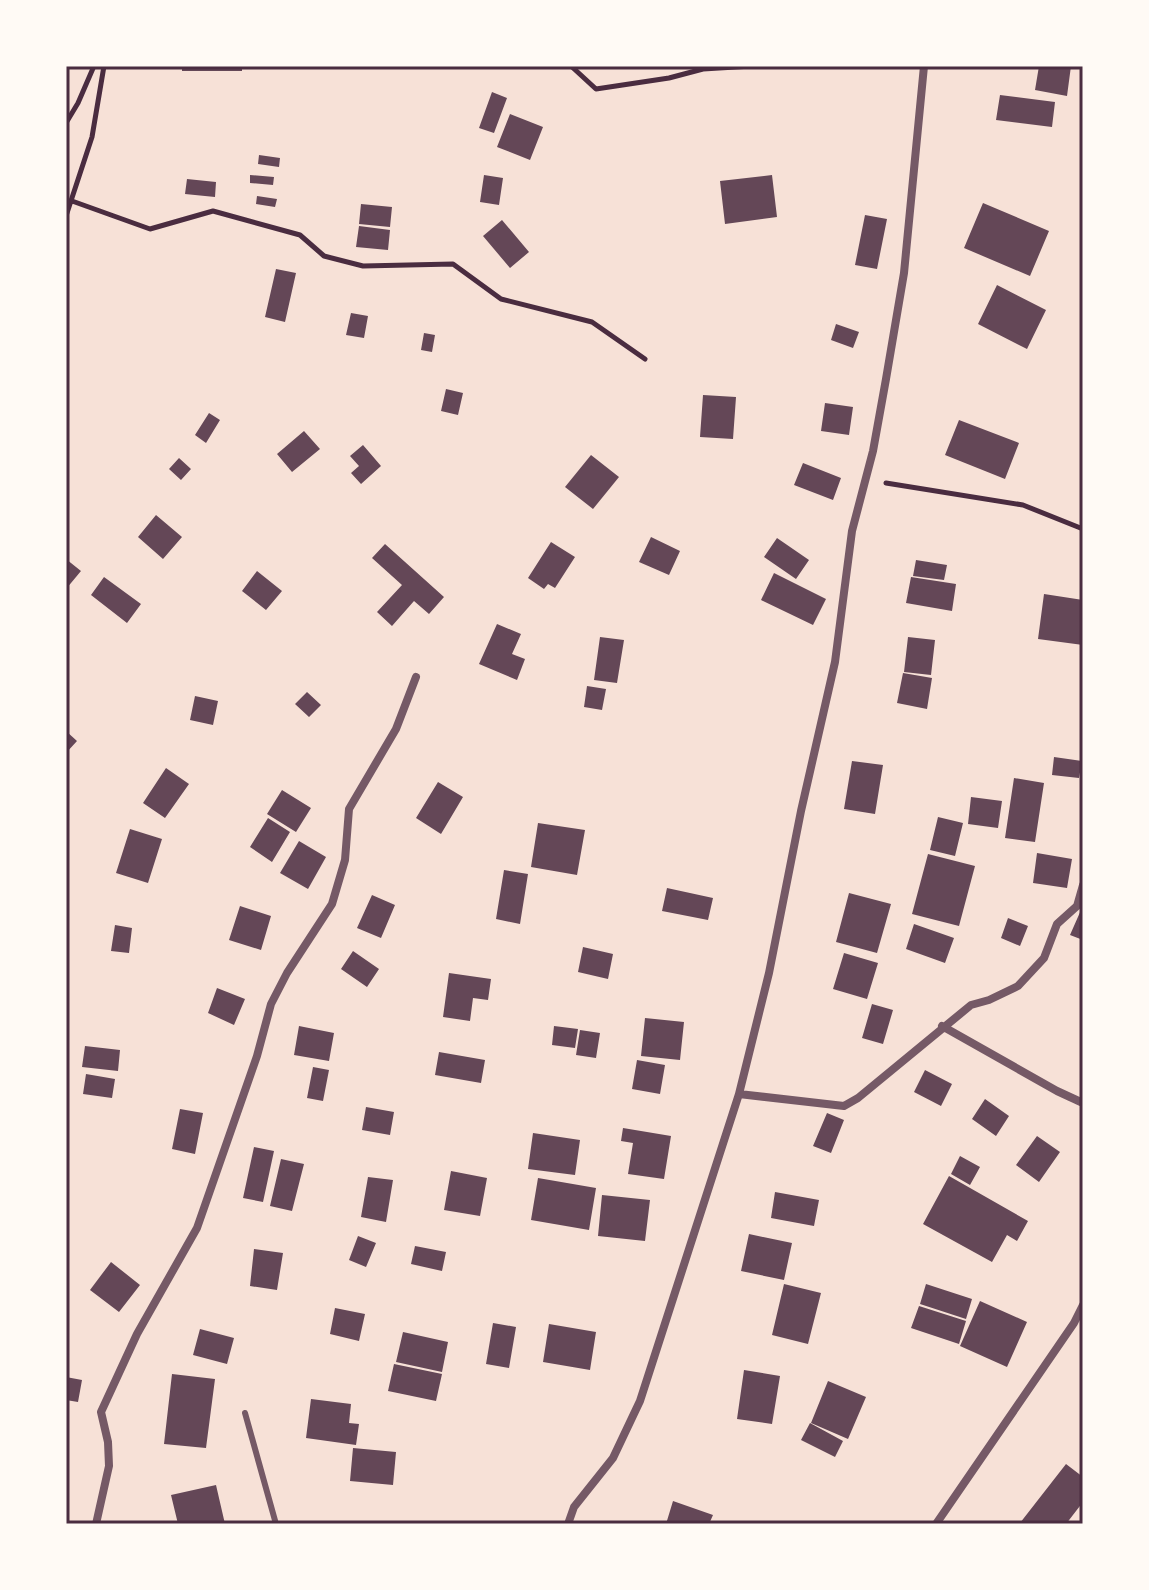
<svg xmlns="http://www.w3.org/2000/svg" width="1149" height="1590" font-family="Commissioner,sans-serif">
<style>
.building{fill:#644757}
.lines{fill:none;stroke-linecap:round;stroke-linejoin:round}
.path{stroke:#4a2c40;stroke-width:5}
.service{stroke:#755966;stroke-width:6}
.minor{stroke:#755966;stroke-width:8}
.neatline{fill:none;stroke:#4a2c40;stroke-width:3}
</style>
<rect width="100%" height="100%" fill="#f7e1d7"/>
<path class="building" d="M182,66H242V71H182Z
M1039,66H1071L1067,96L1035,90Z
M492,92L507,98L494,133L479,128Z
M1000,95L1055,102L1052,127L996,120Z
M510,114L543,127L530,160L497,147Z
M259,155L280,158L279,167L258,164Z
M250,175L274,177L273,185L250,183Z
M484,175L503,178L499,205L480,202Z
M772,175L777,217L725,224L720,181Z
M187,179L216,182L215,197L185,194Z
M257,196L277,199L275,207L256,204Z
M983,203L1049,231L1030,276L964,248Z
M361,204L392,207L390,227L359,224Z
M865,215L887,219L877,269L855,265Z
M502,220L529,252L510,268L483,236Z
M359,226L390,230L388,250L356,247Z
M276,269L296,273L285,322L265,317Z
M997,285L1046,310L1027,349L978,324Z
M351,313L368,316L364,338L346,335Z
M836,324L859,332L853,348L831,340Z
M424,333L435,335L432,352L421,350Z
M446,389L463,393L458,415L441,411Z
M703,395L736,397L733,439L700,437Z
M825,403L853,407L849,435L821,431Z
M209,413L220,420L206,443L195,435Z
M959,420L1019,443L1005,479L945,455Z
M304,431L320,449L292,472L277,454Z
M363,445L381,466L361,484L351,473L359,466L350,456Z
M591,455L619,477L593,509L565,487Z
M179,458L191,469L181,480L169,469Z
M803,463L841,478L833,500L794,485Z
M156,515L182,537L163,559L138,537Z
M651,537L680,551L669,575L639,562Z
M777,538L809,560L796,579L764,557Z
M551,542L575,557L555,588L548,584L544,589L528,578Z
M385,544L444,597L429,614L414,601L392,626L377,612L402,585L372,558Z
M66,559L81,571L66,589Z
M916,560L947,565L944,580L913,576Z
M257,571L282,591L266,610L242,591Z
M774,573L826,599L813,625L761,600Z
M104,577L141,604L127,623L91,595Z
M911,577L956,584L952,611L906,603Z
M1044,594L1083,600V645L1038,639Z
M497,624L521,634L512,654L525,659L517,680L479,664Z
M600,637L624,640L617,683L594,680Z
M908,637L935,640L931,675L904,672Z
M903,673L932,678L927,709L897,703Z
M587,686L606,689L602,710L584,707Z
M307,692L321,705L309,717L295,704Z
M195,696L218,701L213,725L190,720Z
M66,731L77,741L66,753Z
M1054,757L1082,761L1079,778L1052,775Z
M852,761L883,765L875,814L844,809Z
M166,768L189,784L165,818L143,803Z
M1014,778L1044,783L1035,842L1005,838Z
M438,782L463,797L441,834L416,818Z
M282,790L311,808L296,832L267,814Z
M971,797L1002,801L998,828L968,824Z
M938,817L963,823L955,856L930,850Z
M268,818L290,832L272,862L250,847Z
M538,823L585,830L577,875L531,867Z
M130,829L162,839L148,883L116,873Z
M299,841L326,857L308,889L280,873Z
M1037,853L1072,859L1067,888L1033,883Z
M928,854L975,866L959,926L912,914Z
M504,870L528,874L520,924L496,919Z
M667,888L713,898L708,920L662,911Z
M849,893L891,904L877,953L836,942Z
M372,895L395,905L381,938L357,928Z
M240,906L271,916L261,950L229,940Z
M1081,910L1083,911V940L1070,935Z
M1008,918L1028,926L1020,946L1001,938Z
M914,924L954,938L945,963L906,949Z
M115,925L132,928L129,953L111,951Z
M583,947L613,954L608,979L578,972Z
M353,951L379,969L367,987L341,969Z
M844,953L878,963L867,999L833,989Z
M449,973L491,979L488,1000L473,998L470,1021L443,1017Z
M217,988L245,999L234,1025L208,1013Z
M872,1004L893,1010L883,1044L862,1038Z
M645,1018L684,1022L680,1060L641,1056Z
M299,1026L334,1033L329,1061L294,1055Z
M554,1026L578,1029L575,1048L552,1045Z
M580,1030L600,1033L596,1058L576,1055Z
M85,1046L120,1050L118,1071L82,1067Z
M439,1052L485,1060L481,1083L435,1075Z
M637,1060L665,1065L660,1094L632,1089Z
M313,1067L329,1070L323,1101L307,1098Z
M925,1070L952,1084L941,1106L914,1092Z
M86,1074L115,1079L112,1098L83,1094Z
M985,1099L1009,1116L996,1136L972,1119Z
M366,1107L394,1112L390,1135L362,1130Z
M180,1109L203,1113L195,1154L172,1149Z
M827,1113L844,1120L831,1153L813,1146Z
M623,1128L671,1136L664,1179L628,1174L633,1143L621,1141Z
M533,1133L580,1140L575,1175L528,1169Z
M1037,1136L1060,1152L1039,1182L1016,1165Z
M254,1147L274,1151L263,1202L243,1198Z
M960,1156L980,1167L970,1185L951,1174Z
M281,1159L304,1164L292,1211L270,1206Z
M451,1171L487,1178L480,1216L444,1210Z
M949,1176L1028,1221L1017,1241L1007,1235L992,1262L923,1224Z
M368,1177L393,1180L386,1222L361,1217Z
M538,1178L596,1188L589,1230L531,1220Z
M775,1192L819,1200L814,1226L771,1218Z
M602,1195L650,1200L645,1241L598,1236Z
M749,1234L792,1243L784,1280L741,1271Z
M358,1236L376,1243L366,1267L349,1260Z
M415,1246L446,1252L442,1271L411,1264Z
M254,1249L283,1253L277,1290L250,1286Z
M111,1262L140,1285L119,1312L90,1290Z
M784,1284L821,1293L808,1344L772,1335Z
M926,1284L972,1299L966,1319L920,1304Z
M980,1301L1027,1322L1007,1367L960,1346Z
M919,1306L966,1321L959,1344L911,1328Z
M335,1308L365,1314L359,1341L330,1334Z
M493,1323L516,1327L509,1368L486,1364Z
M549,1324L596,1332L590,1370L543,1362Z
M200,1329L234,1338L227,1364L193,1355Z
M403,1332L448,1342L442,1372L396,1362Z
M394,1364L442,1374L436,1401L388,1391Z
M744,1370L780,1376L772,1424L737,1419Z
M172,1374L215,1379L206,1448L164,1444Z
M66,1377L82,1380L78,1402L66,1400Z
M828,1381L866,1397L848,1439L811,1423Z
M311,1399L351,1404L349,1423L359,1424L356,1445L306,1438Z
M810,1423L843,1441L835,1457L801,1440Z
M353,1448L396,1452L393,1485L350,1481Z
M1066,1464L1083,1477V1502L1066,1524H1022L1020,1523Z
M66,1474H69V1503H66Z
M216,1485L225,1524H178L171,1495Z
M673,1501L713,1515L709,1524H666Z"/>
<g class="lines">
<path class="path" d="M571,66L596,89L669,78L703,69L752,66
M66,123L78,103L94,66
M72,201L150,229L213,211L300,235L324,256L363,266L453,264L501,299L592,322L645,359
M66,216L92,137L104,66
M886,483L1023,505L1083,529"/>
<path class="service" d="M245,1413L276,1524"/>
<path class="minor" d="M942,1026L1057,1091L1083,1103
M739,1094L844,1106L858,1098L971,1005L989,1000L1018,986L1044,958L1057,924L1077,906L1083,885
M96,1524L109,1466L108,1442L101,1412L137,1334L197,1228L257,1056L271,1004L287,973L332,904L345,860L349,809L396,729L416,677
M568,1524L574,1507L613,1458L640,1401L739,1094L769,973L801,811L835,662L852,531L873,451L886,379L904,273L924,66
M936,1524L1074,1323L1083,1305"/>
</g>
<rect width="1149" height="1590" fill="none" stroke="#fffaf5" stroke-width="136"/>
<rect x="68" y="68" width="1013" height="1454" class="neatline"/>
</svg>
